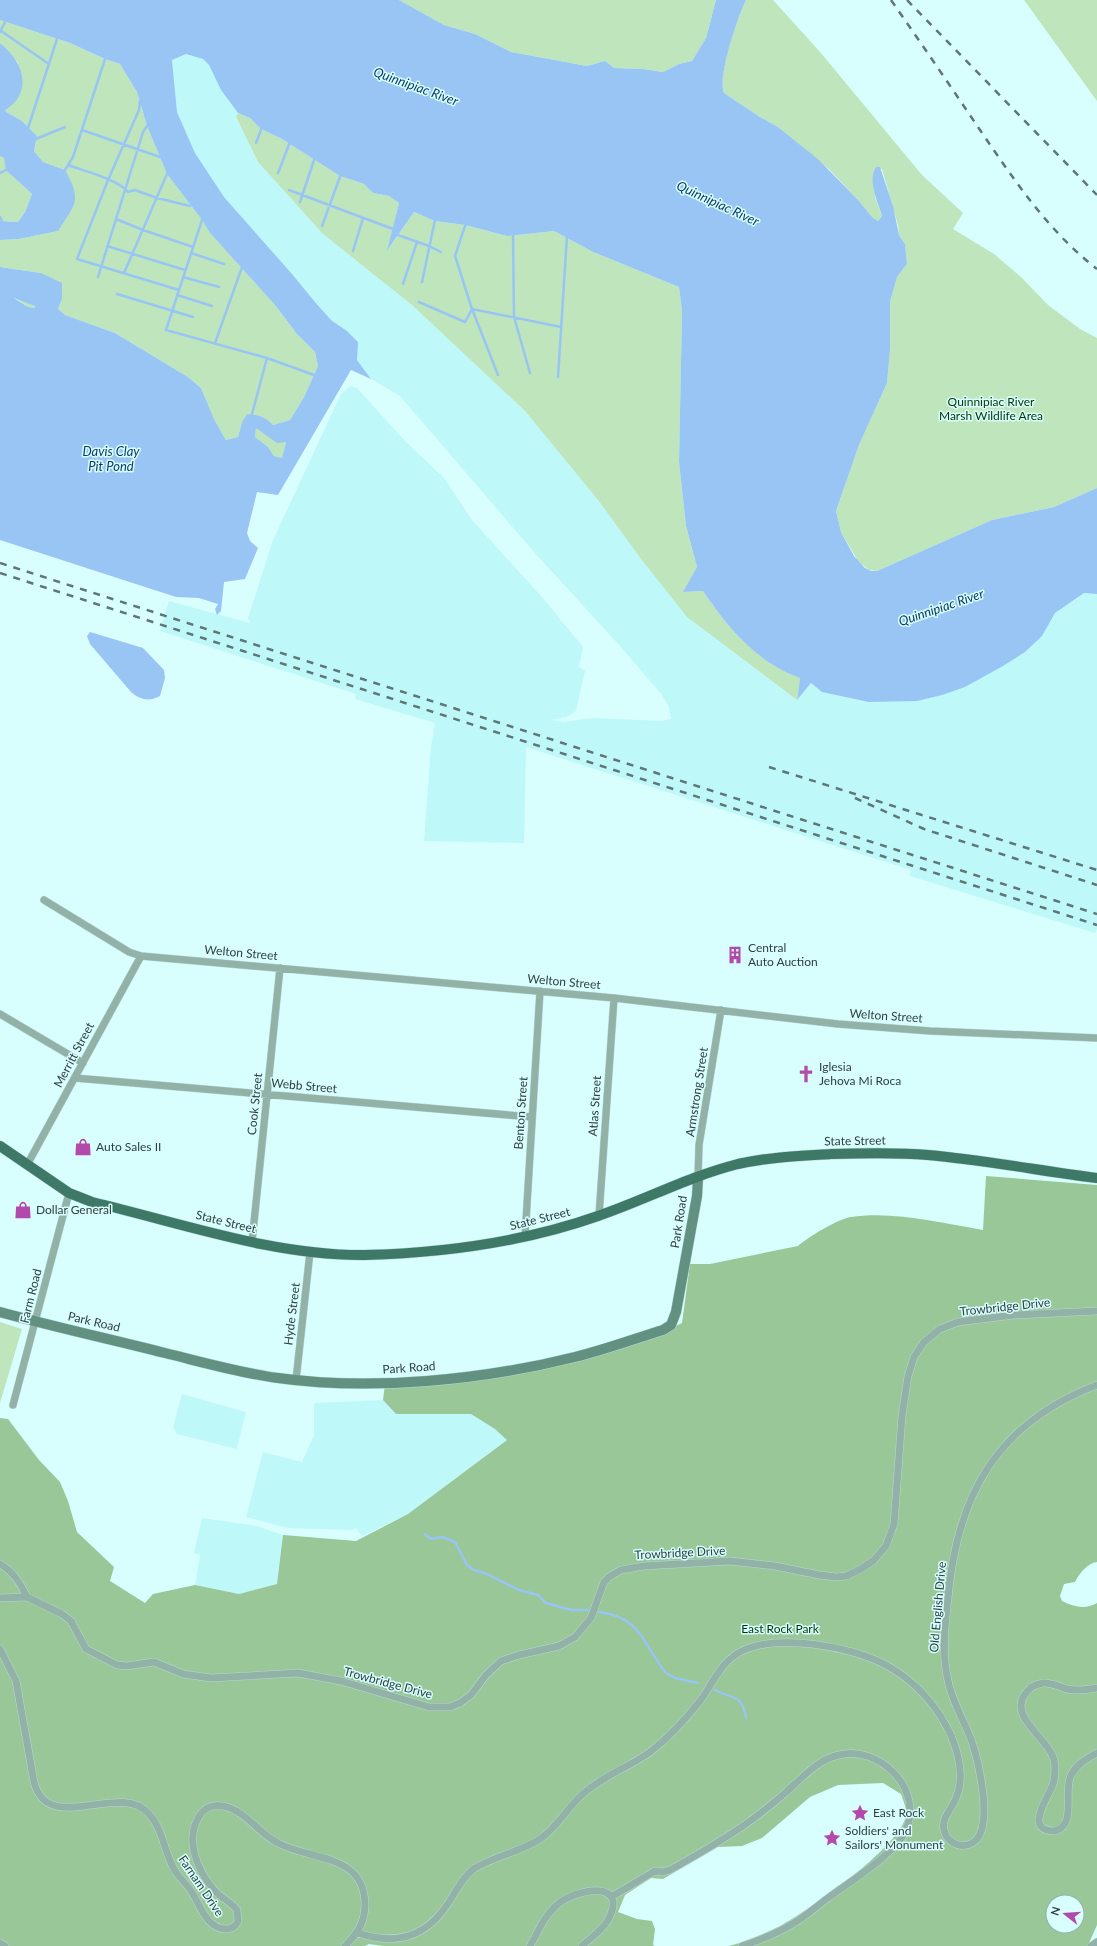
<svg xmlns="http://www.w3.org/2000/svg" width="1097" height="1946" font-family="Lato,sans-serif">
<style>
.built{fill:#bff8f9}
.green{fill:#bee5bc}
.forest{fill:#99c797;fill-rule:evenodd}
.water{fill:#99c5f5;fill-rule:evenodd}
.lines{fill:none;stroke-linecap:round;stroke-linejoin:round}
.stream{stroke:#99c5f5;stroke-width:2.5}
.street-casing{stroke:#b7d8d8;stroke-width:8}
.secondary-casing{stroke:#b7d8d8;stroke-width:11}
.primary-casing{stroke:#b7d8d8;stroke-width:11}
.street{stroke:#93b2a7;stroke-width:7}
.secondary{stroke:#639181;stroke-width:10}
.primary{stroke:#3d7966;stroke-width:10}
.rail{stroke:#5e7677;stroke-width:2.5;stroke-dasharray:7 7;stroke-linecap:butt}
.labels{text-anchor:middle;stroke-width:3;stroke-linejoin:round;paint-order:stroke}
.park-label{font-size:12px;fill:#023406;stroke:#d9fefe}
.poi-label{font-size:12px;fill:#2d3f40;stroke:#d9fefe;text-anchor:start}
.street-label{font-size:12px;fill:#2d3f40;stroke:#d9fefe}
.water-label{font-size:13px;font-style:italic;fill:#0b3b66;stroke:#d9fefe}
</style>
<rect width="100%" height="100%" fill="#d9fefe"/>
<path class="built" d="M186,54L203,59L209,65L221,90L238,113L236,118L258,162L323,234L412,305L525,411L598,500L641,559L687,617L797,700L811,683L893,701H917L1042,636L1055,613L1084,593L1097,594V929L1095,933L910,876L911,870L526,747L524,843L424,841L431,746L435,723L355,699L356,694L160,631L169,601L250,623L248,618L273,540L341,394L350,386L357,388L406,442L444,478L472,520L542,597L583,647L579,667L585,671L576,711L566,717L551,720L564,722L593,718L662,721L671,719L669,707L662,695L620,646L533,551L400,396L371,379L357,360L347,331L331,320L315,302L292,274L224,197L195,153L177,112L172,60Z
M182,1394L246,1412L237,1449L177,1434L173,1427Z
M383,1400L396,1414H471L495,1429L508,1439L408,1514L362,1536L356,1528L352,1530L288,1528L246,1517L263,1452L302,1462L314,1435V1403Z
M202,1518L257,1526L283,1535L277,1584L239,1594L195,1585L200,1555L194,1553Z"/>
<path class="green" d="M399,0H716L706,38L692,61L679,64L663,72L643,69L614,68L605,61L587,66L511,52L475,34L444,25Z
M746,0H773L820,52L922,175L963,213L953,229L994,254L1021,277L1048,305L1080,329L1097,338V488L1054,507L992,520L877,571L869,570L858,561L841,532L836,511L859,445L887,383L890,350V302L897,277L907,264L905,244L899,235L898,225L882,169H875L874,173L875,197L882,216L878,221L873,218L859,201L829,169L778,127L760,117L724,93C717,77 738,16 746,0Z
M1024,0H1097V101Z
M0,20L70,43L105,59L120,64L137,92L147,126L167,174L202,220L210,233L275,305L297,334L315,352L318,366L304,397L290,420L273,425C265,416 258,415 247,414L242,422L238,437L226,440L215,421L201,388L188,377L115,333L65,315L58,309L62,299L41,273L0,267V240L19,239L58,231L65,170L43,162L34,151L37,136L22,121L5,111L18,98V63L0,43Z
M238,113L250,118L261,129L282,139L340,176L364,184L373,193L389,196L399,203L388,250L414,212L435,221L465,225L507,236L554,231L593,252L679,287L682,311L679,462L686,526L697,567L684,592L703,591C727,627 758,664 800,678L797,700L687,617L641,559L598,500L525,411L412,305L323,234L258,162L236,117Z
M0,156L4,158L19,182L32,194L25,212L18,222L0,221Z
M14,297L36,306L35,308L28,307Z
M256,427L268,436L286,442L282,458L274,456L268,447L255,437Z
M0,1322L22,1329L0,1403Z"/>
<path class="forest" d="M986,1176L1097,1185V1562C1087,1563 1079,1574 1075,1582L1064,1584L1060,1596L1062,1601C1074,1607 1085,1610 1097,1603V1925L1089,1943L1090,1946H729C746,1941 764,1934 780,1926C808,1911 902,1846 906,1815C907,1809 903,1800 901,1794L883,1783L838,1785L810,1797L762,1838L742,1846L718,1847L663,1879L651,1878L625,1895L618,1912L637,1919L652,1921L655,1929L653,1945L655,1946H383L369,1944L365,1946H0V1418L8,1419L39,1460L60,1482L68,1501L77,1532L114,1567L110,1581L145,1603L153,1594L195,1585L239,1594L277,1584L283,1535L356,1541L408,1514L507,1440L495,1429L471,1414H396L383,1400L385,1384L480,1380L581,1358L647,1340L682,1323L690,1264H710L798,1246C808,1237 838,1219 851,1217C895,1211 940,1223 983,1230ZM1053,1902H1077V1926H1053Z"/>
<path class="water" d="M0,0H399L444,25L475,34L511,52L587,66L605,61L614,68L643,69L663,72L679,64L692,61L706,38L716,0H746C738,16 717,78 724,93L760,117L778,127L819,160L859,201L873,218L878,221L882,216C878,202 867,181 876,167H880L893,206L899,235L905,244L907,264L897,277L890,302V350L887,383L859,445L836,511L841,532L854,556L865,568L871,571H877L992,520L1054,507L1097,488V594L1084,593L1055,613L1042,636L1025,652L1003,666L965,687L942,695L917,701L869,702L822,692L811,683L797,700L800,678C758,664 727,627 703,591L683,592L697,567L686,526L679,462L682,311L679,287L593,252L554,231L507,236L465,225L435,221L414,212L387,251L399,203L389,196L373,193L364,184L340,176L282,139L261,129L250,118L238,113L221,90L209,65L203,59L186,54L172,60L177,112L195,153L224,197L292,274L315,302L331,320L347,331L358,342L357,360L371,379L351,370L278,495L257,492L247,533L250,541L258,548L245,579L224,582L221,611L217,615L215,609L218,604L199,598L176,597L0,540V267L41,273L62,283V299L58,309L65,315L115,333L188,377L201,388L215,421L226,440L238,437L242,422L247,414C258,415 265,416 273,425L290,420L304,397L318,366L315,352L297,334L275,305L210,233L202,220L167,174L147,126L137,92L120,64L105,59L70,43L0,20ZM14,298L35,306V308L28,307ZM256,428L277,443L286,442L282,458L274,456L268,447L255,437Z
M0,43C16,56 30,77 18,98C15,103 9,107 5,111L22,121L37,136L34,151L43,162L65,170C82,201 76,203 58,231L19,239L0,240V221L18,222L25,212L32,194L6,170L4,158L0,156Z
M90,632L143,648L164,670L165,678L160,696C149,702 140,700 131,692L90,644L87,636Z"/>
<g class="lines">
<path class="stream" d="M1,31L49,64
M0,32L5,22
M140,101L139,110L108,180L77,259L179,290
M28,128L57,39
M82,130L160,157
M36,139L65,127
M256,143L262,127
M68,165C84,171 117,179 128,192L135,190L157,198L190,206
M65,170L73,157L105,59
M0,173L6,170
M278,173L290,142
M289,190L393,229L396,228
M300,202L315,157
M0,217L2,221
M116,219L143,230L193,247
M202,220L166,330L267,358L252,414
M322,226L341,174
M398,233V235L429,246L441,252
M513,234L514,317L530,373
M107,246L185,270
M353,251L363,218
M191,253L224,264
M124,273L167,174
M98,277L143,132L147,126
M183,277L219,287
M422,282L435,220
M403,284L417,242
M117,294L193,317
M177,295L212,306
M419,302L465,322L472,309L455,256L466,223
M472,309L561,327
M472,309L498,375
M215,343L242,267
M267,358L314,375
M558,377L567,236
M425,1534L431,1539L442,1537L455,1542L467,1565L474,1570L487,1574L519,1590L538,1595L546,1603L571,1610H589
M599,1612C641,1617 643,1644 666,1673L675,1678L698,1683
M715,1690C733,1700 742,1693 746,1718"/>
<g class="street-casing">
<path id="street" d="M44,900L129,952L141,956L614,998L838,1024L930,1031L1097,1038
M0,1014L83,1063
M75,1078L532,1117
M27,1165L141,956
M698,1178L699,1145L721,1010
M599,1216L614,998
M525,1237L540,991
M252,1242L280,968
M296,1380L310,1252
M13,1405L69,1193
M0,1564C14,1572 20,1583 27,1597
M0,1598L27,1597L62,1614L71,1621L86,1649L117,1665L127,1666L154,1662L183,1674L211,1678L298,1673L341,1681L429,1707H450L460,1703L471,1695L486,1675L501,1661L519,1655L559,1646L575,1637L591,1618L604,1582L609,1577L621,1570L644,1566L730,1561L775,1566L819,1575L837,1577L846,1576L861,1569L874,1560L886,1546L894,1524L902,1416L908,1376L914,1357L924,1342L940,1329L958,1322L1014,1315L1097,1311
M0,1649L16,1681L34,1782C48,1837 120,1780 149,1814C163,1829 164,1852 174,1869C178,1877 186,1883 191,1891C200,1904 206,1929 226,1929C232,1929 236,1926 238,1921L237,1910C231,1902 221,1898 214,1890C197,1870 184,1839 200,1815C205,1807 214,1804 223,1806C245,1810 259,1834 278,1843C311,1861 364,1853 365,1904C365,1922 358,1933 345,1946
M1097,1688C1087,1690 1076,1691 1067,1689C1059,1687 1051,1682 1043,1683C1036,1684 1029,1688 1025,1694C1009,1717 1046,1737 1053,1757C1056,1764 1055,1773 1054,1781C1051,1795 1021,1831 1055,1831C1077,1825 1063,1791 1071,1775C1077,1764 1086,1759 1097,1753
M611,1897L655,1871L662,1872L670,1870C697,1855 725,1839 750,1821C762,1812 774,1803 785,1793C801,1779 818,1759 839,1755C859,1750 880,1758 894,1773C910,1789 915,1814 904,1834C892,1856 849,1882 828,1898C817,1906 806,1916 794,1923C778,1933 760,1940 742,1946
M358,1933C396,1946 427,1937 449,1902C457,1890 463,1876 475,1868C495,1856 520,1852 540,1839C558,1827 567,1807 584,1793C603,1776 629,1767 650,1752C668,1738 685,1720 700,1701C707,1692 712,1681 719,1672C724,1664 731,1657 740,1652C775,1633 850,1646 884,1664C907,1676 927,1695 941,1717C955,1739 967,1772 956,1798C952,1809 941,1818 944,1830C947,1845 966,1851 977,1839C992,1821 979,1763 972,1742C964,1720 951,1700 947,1676C942,1650 945,1624 948,1598C957,1495 997,1423 1097,1385
M0,1943L5,1946
M530,1946C538,1932 544,1916 557,1905C576,1888 630,1879 608,1920C602,1931 590,1938 582,1946
M1091,1946L1097,1942"/>
</g>
<g class="secondary-casing">
<path id="secondary" d="M0,1312C55,1327 110,1339 165,1353C202,1362 240,1373 278,1378C372,1391 483,1380 575,1357C604,1350 634,1339 663,1330L671,1325L676,1312L697,1196L698,1178"/>
</g>
<g class="primary-casing">
<path id="primary" d="M0,1146L69,1193L92,1202C181,1223 274,1256 365,1255C443,1253 524,1242 598,1216C645,1200 690,1176 738,1164C769,1157 799,1156 831,1154C863,1153 896,1152 928,1155C985,1160 1041,1171 1097,1178"/>
</g>
<use href="#street" class="street"/>
<use href="#secondary" class="secondary"/>
<use href="#primary" class="primary"/>
<path class="rail" d="M891,0C921,43 951,87 980,130C1015,181 1048,231 1097,269
M907,0L1097,195
M0,563L1097,914
M0,573L1097,925
M769,767L1097,870
M855,798L924,829L1097,885"/>
</g>
<defs>
<g id="building-bare" transform="scale(1.38)"><path d="M-4-6H4V6H1V3H-1V6H-4ZM-2.5-4.3h1.7v1.8h-1.7ZM.8-4.3h1.7v1.8H.8ZM-2.5-1h1.7V.8h-1.7ZM.8-1h1.7V.8H.8Z" fill="#b349aa" stroke="#d9fefe" stroke-width="2.5" paint-order="stroke"/></g>
<g id="church-bare" transform="scale(1.38)"><path d="M-1.2-6h2.4v3.5h3.3v2.4h-3.3V6h-2.4V-.1h-3.3v-2.4h3.3Z" fill="#b349aa" stroke="#d9fefe" stroke-width="2.5" paint-order="stroke"/></g>
<g id="shop-bare" transform="scale(1.38)"><path d="M-5-2.5h2.3a2.7 3.5 0 0 1 5.4 0H5L5.5 6h-11ZM-1.5-2.5h3a1.5 2.3 0 0 0-3 0Z" fill="#b349aa" stroke="#d9fefe" stroke-width="2.5" paint-order="stroke"/></g>
<g id="sight-bare" transform="scale(1.38)"><path d="M0-6L1.8-2.2L6-1.7L2.9 1.2L3.7 5.4L0 3.3L-3.7 5.4L-2.9 1.2L-6-1.7L-1.8-2.2Z" fill="#b349aa" stroke="#d9fefe" stroke-width="2.5" paint-order="stroke"/></g>
</defs>
<g fill-rule="evenodd">
<use href="#building-bare" x="735" y="955"/>
<use href="#church-bare" x="806" y="1074"/>
<use href="#shop-bare" x="83" y="1147"/>
<use href="#shop-bare" x="23" y="1210"/>
<use href="#sight-bare" x="860" y="1813"/>
<use href="#sight-bare" x="832" y="1838"/>
</g>
<g class="labels">
<g class="park-label">
<text x="991" y="406">Quinnipiac River<tspan x="991" dy="14">Marsh Wildlife Area</tspan></text>
<text x="780" y="1633">East Rock Park</text>
</g>
<g class="poi-label">
<text x="748" y="952">Central<tspan x="748" dy="14">Auto Auction</tspan></text>
<text x="819" y="1071">Iglesia<tspan x="819" dy="14">Jehova Mi Roca</tspan></text>
<text x="96" y="1151">Auto Sales II</text>
<text x="36" y="1214">Dollar General</text>
<text x="873" y="1817">East Rock</text>
<text x="845" y="1835">Soldiers' and<tspan x="845" dy="14">Sailors' Monument</tspan></text>
</g>
<g class="street-label">
<text transform="translate(241 953) rotate(5)" y="4">Welton Street</text>
<text transform="translate(564 982) rotate(5)" y="4">Welton Street</text>
<text transform="translate(886 1016) rotate(4)" y="4">Welton Street</text>
<text transform="translate(74 1055) rotate(-62)" y="4">Merritt Street</text>
<text transform="translate(304 1086) rotate(5)" y="4">Webb Street</text>
<text transform="translate(697 1092) rotate(-81)" y="4">Armstrong Street</text>
<text transform="translate(255 1104) rotate(-84)" y="4">Cook Street</text>
<text transform="translate(595 1106) rotate(-86)" y="4">Atlas Street</text>
<text transform="translate(521 1113) rotate(-86)" y="4">Benton Street</text>
<text transform="translate(855 1141) rotate(-1)" y="4">State Street</text>
<text transform="translate(540 1219) rotate(-14)" y="4">State Street</text>
<text transform="translate(226 1222) rotate(14)" y="4">State Street</text>
<text transform="translate(679 1222) rotate(-81)" y="4">Park Road</text>
<text transform="translate(31 1296) rotate(-76)" y="4">Farm Road</text>
<text transform="translate(1005 1307) rotate(-6)" y="4">Trowbridge Drive</text>
<text transform="translate(292 1314) rotate(-83)" y="4">Hyde Street</text>
<text transform="translate(94 1322) rotate(13)" y="4">Park Road</text>
<text transform="translate(409 1368) rotate(-4)" y="4">Park Road</text>
<text transform="translate(680 1553) rotate(-3)" y="4">Trowbridge Drive</text>
<text transform="translate(938 1607) rotate(-85)" y="4">Old English Drive</text>
<text transform="translate(388 1683) rotate(15)" y="4">Trowbridge Drive</text>
<text transform="translate(201 1886) rotate(56)" y="4">Farnam Drive</text>
</g>
<g class="water-label">
<text transform="translate(416 86) rotate(20)" y="5">Quinnipiac River</text>
<text transform="translate(718 203) rotate(25)" y="5">Quinnipiac River</text>
<text x="111" y="456">Davis Clay<tspan x="111" dy="15">Pit Pond</tspan></text>
<text transform="translate(941 607) rotate(-19)" y="5">Quinnipiac River</text>
</g>
</g>
<g transform="translate(1065 1914) rotate(287)"><circle r="19" fill="#d9fefe" stroke="#94b2b2"/>
<path d="M0-3L7 15L0 10L-7 15Z" fill="#b349aa"/>
<text y="-6" font-size="11" font-weight="bold" text-anchor="middle" fill="#2d3f40">N</text>
</g>
</svg>
